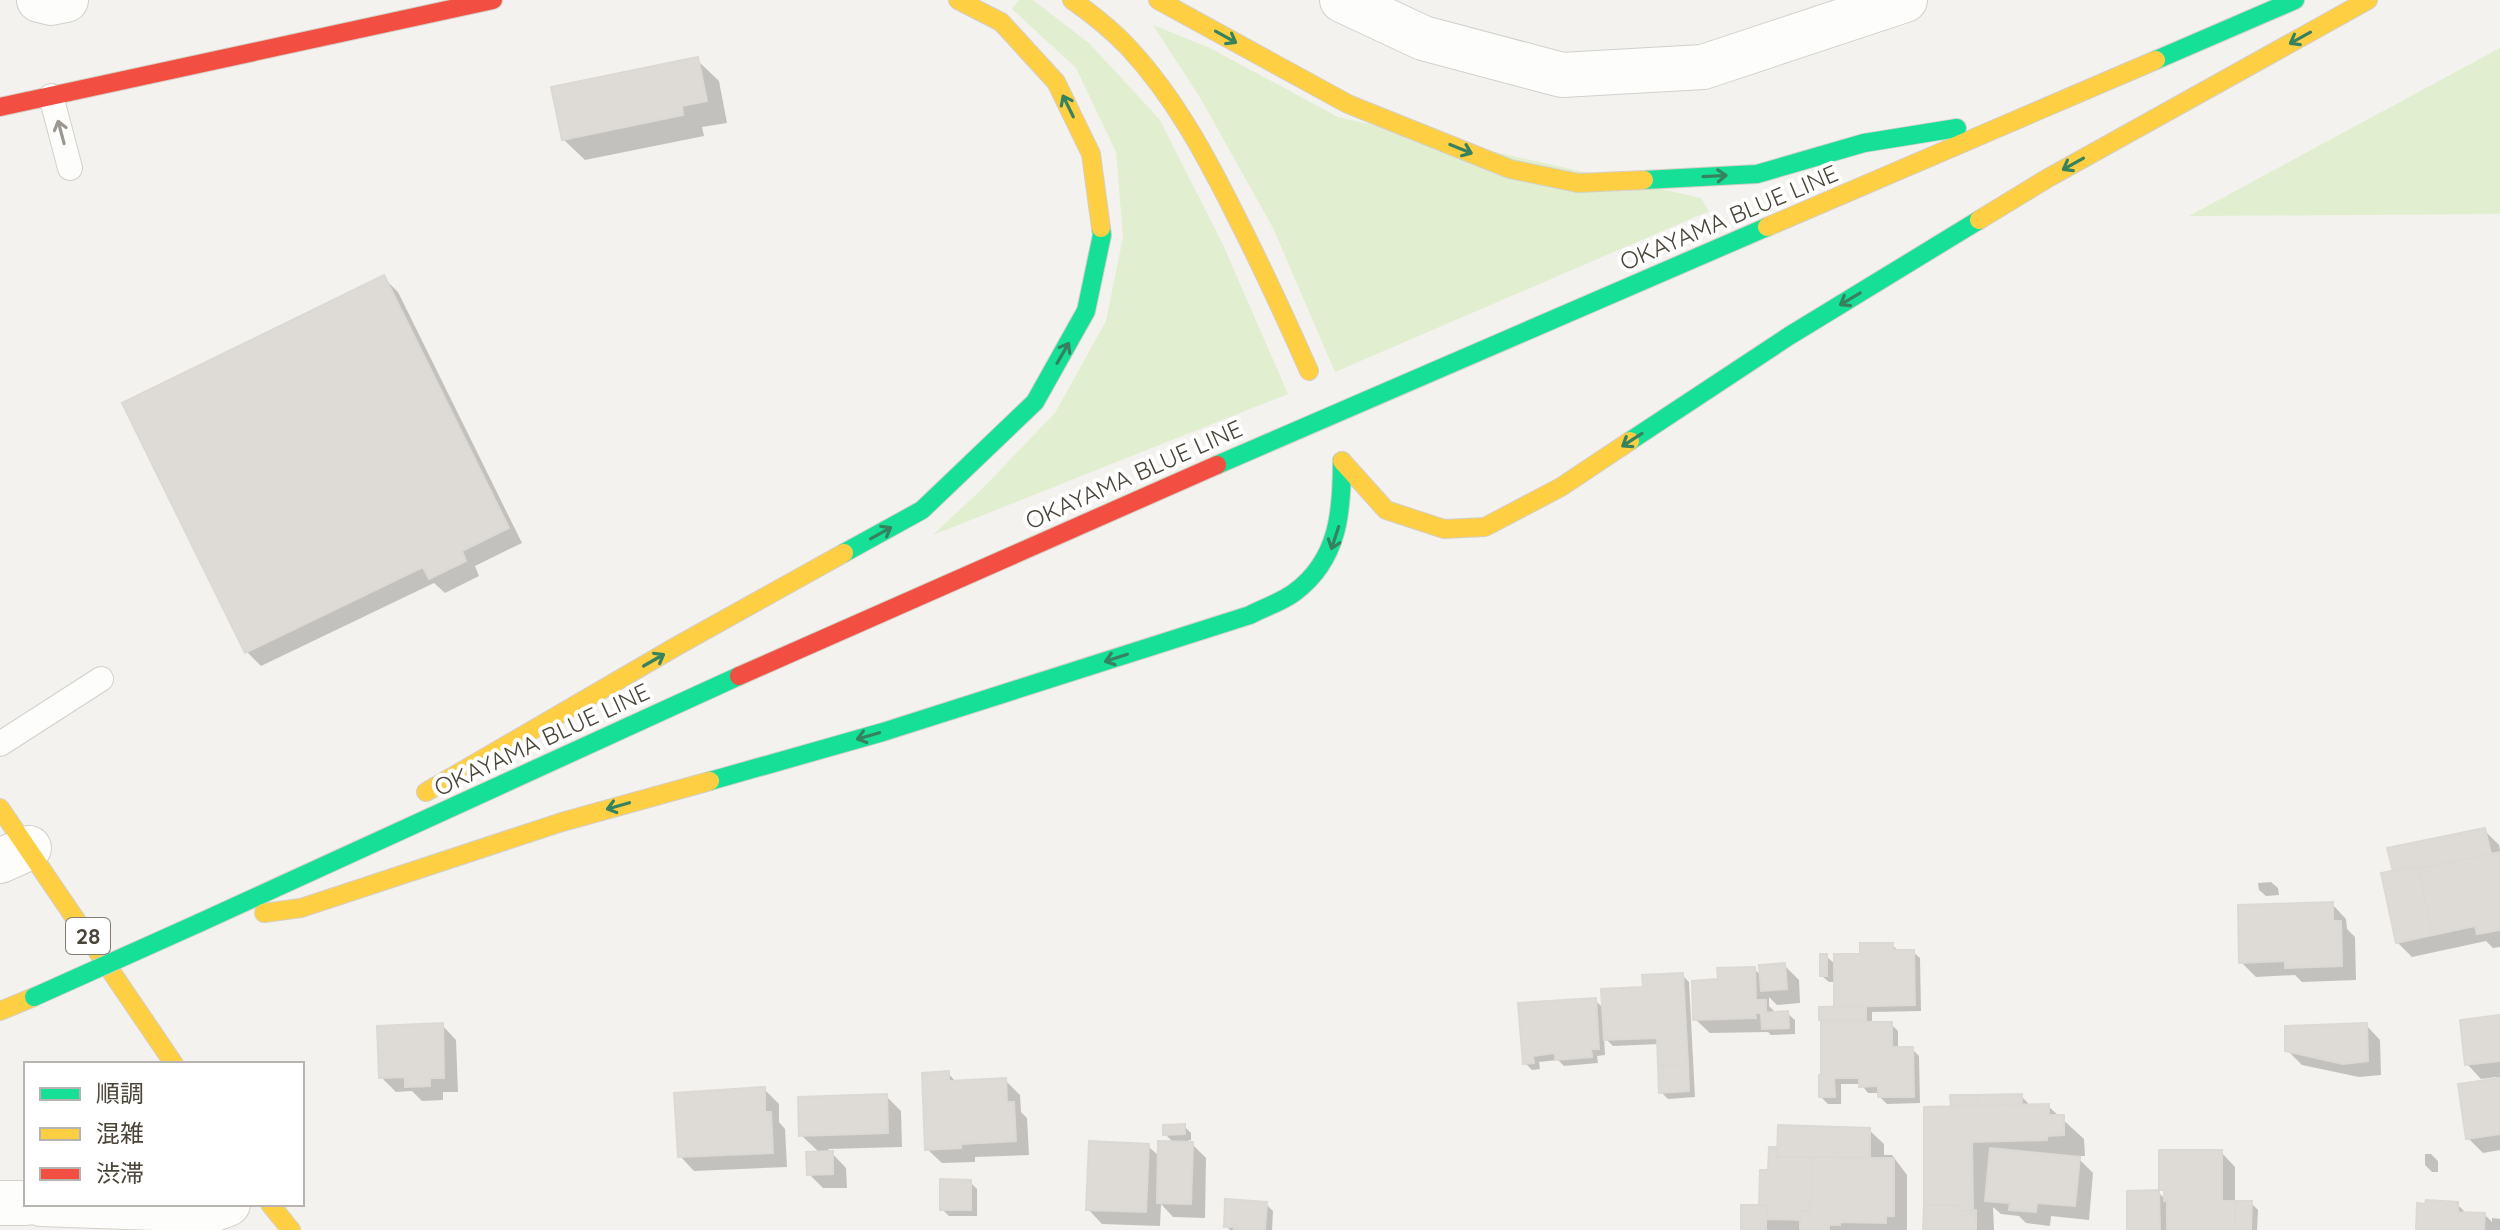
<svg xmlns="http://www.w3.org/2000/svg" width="2500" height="1230" font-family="Quicksand,'Noto Sans JP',sans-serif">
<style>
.green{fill:#e1eecf}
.shadow{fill:#0003}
.building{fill:#dedbd6;stroke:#dcd9d4;stroke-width:2}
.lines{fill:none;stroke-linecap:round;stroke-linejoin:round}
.lane-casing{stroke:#d2d0cb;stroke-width:26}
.street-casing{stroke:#d2d0cb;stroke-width:46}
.fast-casing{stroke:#d3cfc5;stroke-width:20}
.slow-casing{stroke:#d3cfc5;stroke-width:20}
.jam-casing{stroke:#d3cfc5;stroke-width:20}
.lane{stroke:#fdfdfc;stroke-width:24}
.street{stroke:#fdfdfc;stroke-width:44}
.fast{stroke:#16e098;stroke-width:18}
.slow{stroke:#ffcf43;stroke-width:18}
.jam{stroke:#f24e42;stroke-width:18}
.fast-bridge-casing{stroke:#d3cfc5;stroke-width:20;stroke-linecap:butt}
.fast-bridge{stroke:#16e098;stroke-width:18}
.oneway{stroke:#36825f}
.oneway2{stroke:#9b9791}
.labels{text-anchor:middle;stroke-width:8;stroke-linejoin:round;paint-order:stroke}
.shield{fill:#fff;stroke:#817c74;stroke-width:2}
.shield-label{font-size:22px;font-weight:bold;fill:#4b4439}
.street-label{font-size:24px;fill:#4b4439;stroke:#fff}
</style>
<rect width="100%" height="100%" fill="#f4f2ee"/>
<path class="green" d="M1019,0H1033L1090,44L1160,120L1224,247L1288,394L933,535L982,489L1055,413L1106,321L1123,237L1116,152L1076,68L1012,9Z
M1153,25L1210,48L1338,117L1701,198L1709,211L1335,372L1273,228L1201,99Z
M2500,48V214L2189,216Z"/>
<path class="shadow" d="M697,60L719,81L727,123L702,127L704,136L585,160L563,139Z
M384,278L398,292L522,543L475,566L479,576L445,593L434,583L261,666L247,652Z
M2484,830L2499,845L2500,850V947L2493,948L2486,941L2412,957L2397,942L2395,873Z
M2271,882L2278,888L2279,895L2266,896L2259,890L2258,883Z
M2332,904L2346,919L2347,929L2355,937L2356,980L2302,982L2295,975L2256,977L2241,962Z
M1892,945L1900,952H1913L1920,958L1921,1011L1872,1012V1024H1891L1898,1031V1049H1912L1919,1056L1920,1103L1887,1104L1880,1097V1093H1868L1861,1084H1841V1104H1828L1821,1097L1826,1024L1821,1020L1836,1009V982H1829L1822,976L1826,956L1836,965Z
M1784,965L1799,980L1800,1003L1777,1005L1769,997V1006L1777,1014H1788L1795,1020V1034L1771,1035L1768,1032L1710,1033L1695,1019L1720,981L1754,969L1762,976Z
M1682,975L1689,982L1695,1097L1668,1099L1661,1092L1659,1044L1613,1046L1604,1037L1605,1055L1597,1056L1598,1063L1564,1066L1558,1060L1539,1062L1540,1069L1532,1070L1525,1063L1595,1000L1604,1009L1645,989Z
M2500,1017V1150L2483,1153L2468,1138L2498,1080L2497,1077L2481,1079L2467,1064Z
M442,1025L456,1040L458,1092H443V1100L422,1101L412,1091L396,1092L381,1077Z
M2366,1025L2380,1040L2381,1075L2359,1077L2302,1065L2287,1050Z
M948,1073L957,1083L1005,1080L1020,1095L1021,1112L1027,1118L1029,1155L975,1157V1162L942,1163L927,1149Z
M764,1089L779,1104V1122L785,1129L787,1167L694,1171L680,1156Z
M886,1096L901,1111L902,1147L828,1149L846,1168L847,1188H823L809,1174L820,1153L801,1135Z
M2021,1096L2028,1103V1107L2048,1106L2084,1139L2085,1156H2076L2093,1173L2089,1220L2051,1216L2050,1226L2026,1223L2019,1216L2001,1214L1993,1207L1994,1230H1925L1956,1108L1953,1106Z
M1184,1126L1191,1133V1140H1188L1206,1158L1205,1218L1173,1217L1161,1204L1160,1226L1102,1224L1088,1209L1148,1146L1160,1157L1174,1143L1165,1134Z
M1869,1130L1884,1144V1155H1892L1907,1175V1230H1743L1761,1207L1770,1172V1149Z
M2221,1152L2235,1167V1203H2251L2258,1210L2257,1230H2129L2158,1192L2166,1200V1194L2161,1189Z
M2425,1154H2431L2438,1161V1172H2432L2425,1165Z
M970,1182L977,1189V1216H949L942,1209Z
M1266,1204L1273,1211L1272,1230H1230L1226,1226Z
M2457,1204L2464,1211V1214L2485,1215L2492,1222V1218L2500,1219V1230H2418Z"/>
<path class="building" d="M698,57L707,101L682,106L683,115L562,140L551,87Z
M384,275L509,528L462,551L466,561L429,579L423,567L245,653L122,403Z
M2485,828L2491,854L2412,870V867L2393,871L2387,848Z
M2500,852V930L2477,934L2475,926L2433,935L2418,869Z
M2412,867V870L2418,869L2433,935L2396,943L2381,873Z
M2333,902V921H2341L2342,966L2285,968V961L2239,963L2238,905Z
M1860,943H1893V950H1914L1915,1005L1834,1007V954H1860Z
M1820,954H1827V976H1820Z
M1785,963L1787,989L1761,991L1759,965Z
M1755,967L1756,1000H1766V1012L1755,1013L1756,1018L1693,1020L1692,981L1718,979L1717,968Z
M1683,973L1688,1064L1658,1065L1657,1038L1604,1040L1601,989L1643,987L1642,975Z
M1596,998L1599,1049H1591L1592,1057L1555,1060V1053L1533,1056L1534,1063L1523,1064L1518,1003Z
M1866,1006V1020H1819V1007Z
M1788,1011L1789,1028L1762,1029L1761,1013Z
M2500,1015V1061L2465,1065L2460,1020Z
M1821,1022H1892V1047H1913L1914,1097H1878V1086L1859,1087V1078H1834L1835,1097H1819V1075H1821Z
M443,1023L444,1078H430V1086L405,1087V1077L379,1078L377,1026Z
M2367,1023L2368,1061L2343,1064L2285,1051V1026Z
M1688,1064L1689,1091L1659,1093L1658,1065Z
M949,1071V1081L1006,1078L1007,1102H1014L1016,1141L961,1144V1148L925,1150L922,1073Z
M2500,1078V1134L2466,1139L2458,1084Z
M765,1087V1112H771L773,1153L678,1157L674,1093Z
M887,1094L888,1133L799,1136L798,1097Z
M2022,1094V1104L1978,1106L1977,1095Z
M1950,1095H1977L1978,1106H1951Z
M2049,1104V1115H2064V1135L2047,1136V1140L1972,1142L1973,1210L1960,1211L1959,1205H1924V1107Z
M1185,1124V1134L1163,1135V1125Z
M1778,1125L1870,1128V1157H1777Z
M1089,1141L1149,1144L1146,1212L1086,1210Z
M1158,1141L1193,1142L1191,1204L1157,1203Z
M1769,1147H1777V1157H1813L1812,1200L1810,1201L1809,1211H1800V1220L1767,1219V1205H1759L1760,1170H1768Z
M1990,1148L2080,1157L2075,1206L2037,1203L2036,1212L2009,1210L2010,1203L1985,1201Z
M2159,1150H2222V1201H2235V1230H2167V1201H2164V1190H2159Z
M833,1151V1174L807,1175L806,1152Z
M1813,1157L1894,1158V1216H1886V1223L1840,1222V1225H1829V1230H1800V1211H1809L1810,1201L1812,1200Z
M940,1179L971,1180V1210H940Z
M2159,1190L2160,1230H2127V1191Z
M1225,1199L1267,1202L1265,1230H1234V1227H1224Z
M2426,1200L2458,1202V1212L2485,1213L2484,1230H2416L2417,1203L2425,1204Z
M2235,1201H2252L2251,1230H2235Z
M1741,1205H1766V1230H1741Z
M1924,1205H1959L1960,1211L1976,1210V1230H1923Z"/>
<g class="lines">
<g class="lane-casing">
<path id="lane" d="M51,96L70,168
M0,744L101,679"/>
</g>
<g class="street-casing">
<path id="street" d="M39,0L51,3L66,0
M1342,0L1423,38L1562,75L1703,67L1905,0
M0,861L29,848
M0,1203H26
M41,1204L212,1210L228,1204"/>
</g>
<g class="fast-casing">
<path id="fast" d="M2156,60L2295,0
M1644,180L1757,174L1864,143L1957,128
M1630,441L1789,336L1979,220
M1217,465L1767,227
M844,553L922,510L1035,402L1086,311L1102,235L1101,228
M710,781L883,732L1250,615C1265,607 1282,602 1295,592C1339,559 1342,511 1342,461
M199,923L739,676"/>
</g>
<g class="slow-casing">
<path id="slow" d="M958,0L1001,22L1056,82L1091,154L1101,228
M1072,0C1092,14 1111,29 1128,47C1174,96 1206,156 1236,216C1262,267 1286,319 1309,371
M1158,0L1348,104L1510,169L1578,183L1644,180
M1979,220L2048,178L2368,0
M1767,227L2156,60
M1342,461L1386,510L1444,529L1485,527L1561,487L1630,441
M426,792L677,646L844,553
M0,808L174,1064
M264,913L301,908L562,822L710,781
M0,1011L34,997
M270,1204L291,1230"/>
</g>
<g class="jam-casing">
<path id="jam" d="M0,107L493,0
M739,676L1217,465"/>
</g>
<use href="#lane" class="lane"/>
<use href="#street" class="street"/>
<use href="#fast" class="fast"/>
<use href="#slow" class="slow"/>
<use href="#jam" class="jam"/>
<g class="fast-bridge-casing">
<path id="fast-bridge" d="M34,997L199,923"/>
</g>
<use href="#fast-bridge" class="fast-bridge"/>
</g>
<defs><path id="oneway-shaft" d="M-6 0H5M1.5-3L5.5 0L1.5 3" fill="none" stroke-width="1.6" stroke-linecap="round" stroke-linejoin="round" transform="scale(2)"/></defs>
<g class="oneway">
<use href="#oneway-shaft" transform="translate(1226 37) rotate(29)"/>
<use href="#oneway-shaft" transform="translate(2300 38) rotate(151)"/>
<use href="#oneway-shaft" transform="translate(1068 106) rotate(-116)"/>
<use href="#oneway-shaft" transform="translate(1461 149) rotate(22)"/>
<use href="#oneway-shaft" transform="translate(2073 164) rotate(151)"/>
<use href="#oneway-shaft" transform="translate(1715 176) rotate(-3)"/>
<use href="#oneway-shaft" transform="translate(1850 299) rotate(149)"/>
<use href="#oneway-shaft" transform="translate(1063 353) rotate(-60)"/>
<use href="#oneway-shaft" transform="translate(1632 440) rotate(147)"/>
<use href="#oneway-shaft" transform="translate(881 533) rotate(-29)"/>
<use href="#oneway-shaft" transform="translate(1335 538) rotate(108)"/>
<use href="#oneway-shaft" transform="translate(1116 658) rotate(162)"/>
<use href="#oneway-shaft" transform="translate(654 660) rotate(-30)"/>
<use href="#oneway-shaft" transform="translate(868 736) rotate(164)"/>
<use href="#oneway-shaft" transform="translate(618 806) rotate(164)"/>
</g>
<use class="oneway2" href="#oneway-shaft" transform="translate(61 132) rotate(-105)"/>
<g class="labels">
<rect class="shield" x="66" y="918" width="44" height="36" rx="6"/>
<g class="shield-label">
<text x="88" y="944">28</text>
</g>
<g class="street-label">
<text transform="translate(1729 218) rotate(-23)" y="8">OKAYAMA BLUE LINE</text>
<text transform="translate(1134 475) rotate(-24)" y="8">OKAYAMA BLUE LINE</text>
<text transform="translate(542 740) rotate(-25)" y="8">OKAYAMA BLUE LINE</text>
</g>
</g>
<rect x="24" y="1062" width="280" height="144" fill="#ffffff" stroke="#b7b4b0" stroke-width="2"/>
<rect x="40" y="1088" width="40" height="12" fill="#16e098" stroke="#b7b4b0" stroke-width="2"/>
<text x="96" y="1102" font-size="24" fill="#4b4439">順調</text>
<rect x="40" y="1128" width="40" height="12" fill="#ffcf43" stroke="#b7b4b0" stroke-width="2"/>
<text x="96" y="1142" font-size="24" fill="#4b4439">混雑</text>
<rect x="40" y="1168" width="40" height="12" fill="#f24e42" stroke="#b7b4b0" stroke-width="2"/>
<text x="96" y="1182" font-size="24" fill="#4b4439">渋滞</text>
</svg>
